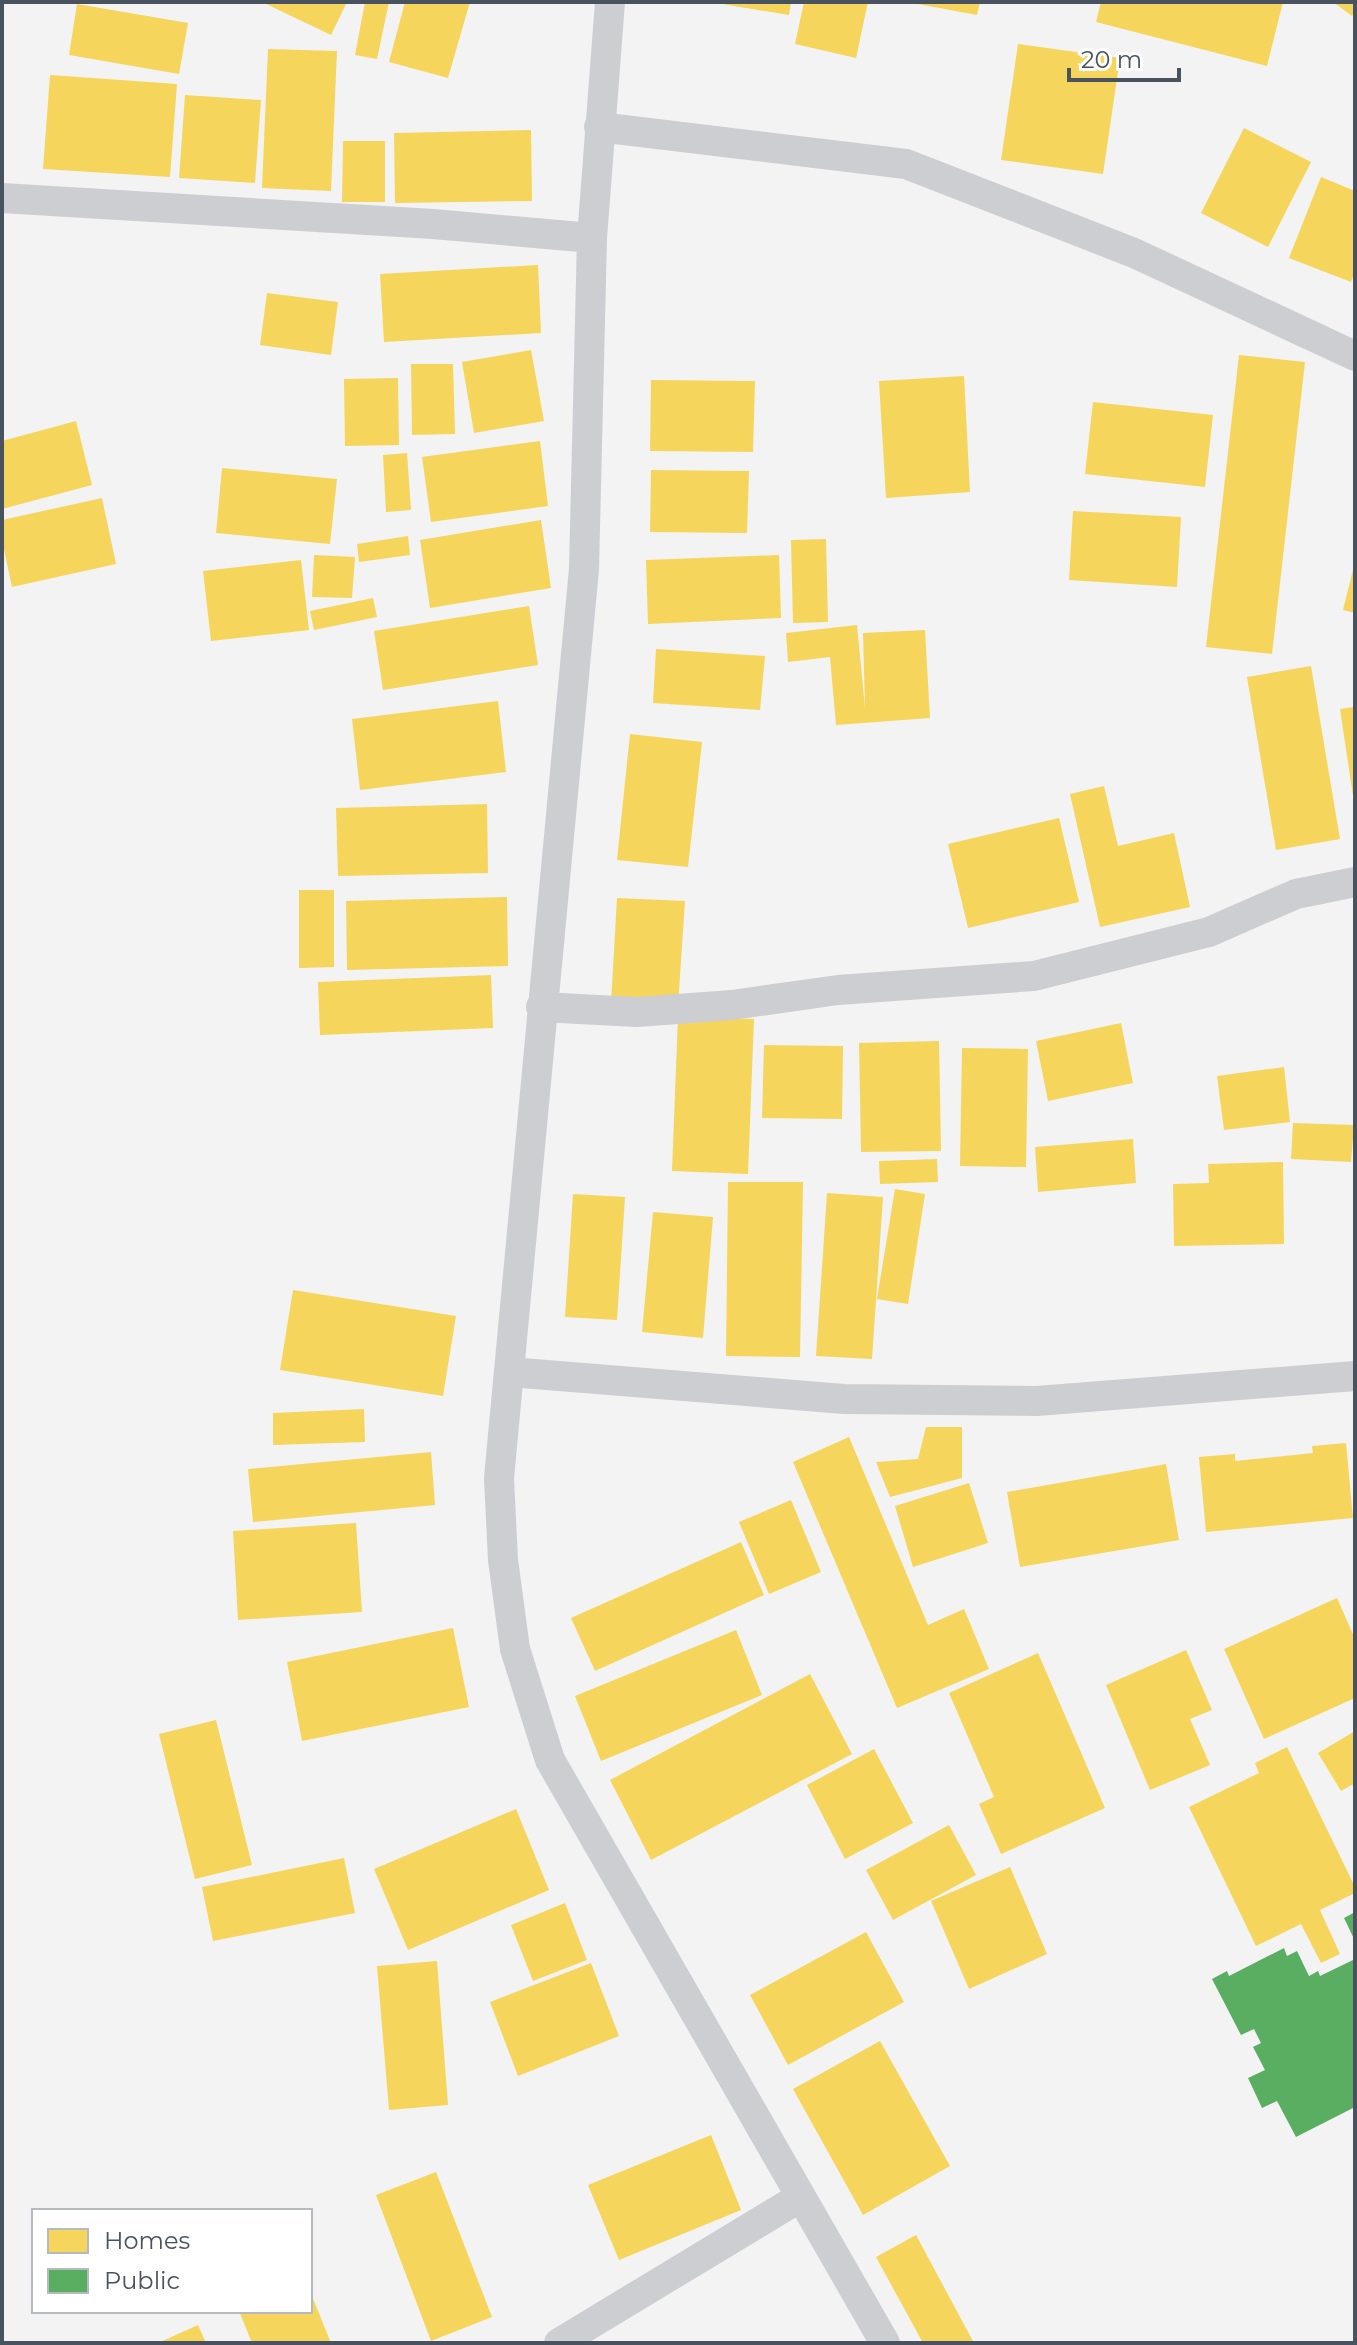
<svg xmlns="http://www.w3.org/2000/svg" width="1357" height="2345" font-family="Montserrat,sans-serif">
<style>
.homes{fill:#f6d55c}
.public{fill:#5aae61}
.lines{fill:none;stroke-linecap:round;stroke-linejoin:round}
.street{stroke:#cdced1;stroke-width:30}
</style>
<rect width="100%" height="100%" fill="#f3f3f3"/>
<path class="homes" d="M262,2H347L331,35Z
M365,2H389L377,59L355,55Z
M405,2H470L448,78L389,62Z
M710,2H791L789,15Z
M804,2H868L856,58L795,44Z
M907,2H980L977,15Z
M1101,2H1283L1267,66L1096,22Z
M1333,2H1355V11L1352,16Z
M77,4L188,23L179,74L69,55Z
M1018,44L1120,58L1103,174L1001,160Z
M268,49L337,51L331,191L262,188Z
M50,75L177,84L170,177L43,169Z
M185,95L261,100L255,183L179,178Z
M1244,128L1311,162L1268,247L1201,213Z
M531,130L532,201L395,203L394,133Z
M343,141H385V202H342Z
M1321,177L1355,191V272L1351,282L1289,258Z
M538,265L541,333L384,342L380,274Z
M267,293L338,302L331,355L260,345Z
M531,350L544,421L474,433L462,362Z
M1239,355L1305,362L1272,654L1206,647Z
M411,364H453L455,434L412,435Z
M964,376L970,492L886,498L879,381Z
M398,378L399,445L345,446L344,379Z
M651,380L755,381L753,452L650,451Z
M1093,402L1213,415L1205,487L1085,474Z
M76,421L92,485L2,509V441Z
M540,441L548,506L431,522L422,457Z
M407,453L411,510L386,512L383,455Z
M222,468L337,479L330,544L216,533Z
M651,470L749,471L747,533L650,532Z
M102,498L116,564L12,587L2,540V520Z
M1073,511L1181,517L1177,587L1069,580Z
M541,520L551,588L430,608L420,540Z
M408,536L410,555L359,562L357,544Z
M826,539L828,622L793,623L791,540Z
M314,555L355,557L352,598L312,597Z
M779,555L781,618L648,624L646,560Z
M301,560L309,630L211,641L203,571Z
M1355,562V613L1343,610Z
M373,598L377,617L314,630L310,611Z
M529,606L538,665L383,690L374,631Z
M857,625L865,708L863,633L925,630L930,718L836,725L830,657L788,662L786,633Z
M656,649L765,656L760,710L653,703Z
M1311,666L1340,839L1276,850L1247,677Z
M498,701L506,772L360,790L352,719Z
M1355,707V796H1353L1340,709Z
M630,734L702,742L688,867L617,860Z
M1104,786L1118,846L1174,833L1190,907L1100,927L1070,794Z
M487,804L488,873L338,876L336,808Z
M1059,818L1079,902L968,928L948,844Z
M299,890H334V967L299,968Z
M507,897L508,966L347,970L346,901Z
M617,898L685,901L678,1006L611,1003Z
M491,975L493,1028L320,1035L318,982Z
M678,1016L754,1019L748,1174L672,1171Z
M1121,1023L1133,1083L1048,1101L1036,1041Z
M939,1041L941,1151L861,1152L859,1043Z
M764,1045L843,1046L842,1119L762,1118Z
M962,1048L1028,1049L1026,1167L960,1166Z
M1284,1067L1290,1122L1224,1130L1217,1076Z
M1293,1123L1354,1125L1351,1162L1291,1159Z
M1133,1139L1136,1183L1038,1192L1035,1147Z
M937,1159L938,1182L880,1184L879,1161Z
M1283,1162L1284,1244L1174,1246L1173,1184L1209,1183L1208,1164Z
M728,1182H803L800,1357L726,1356Z
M895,1189L925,1194L908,1304L877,1299Z
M827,1193L883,1197L872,1359L816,1356Z
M573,1194L625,1197L617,1320L565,1317Z
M653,1212L713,1217L703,1338L642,1332Z
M293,1290L456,1316L443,1396L280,1370Z
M364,1409L365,1442L273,1445V1413Z
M926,1427H962V1478L890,1497L876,1462L918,1459Z
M849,1437L928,1625L964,1609L989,1669L897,1708L793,1462Z
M1346,1443L1353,1518L1206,1532L1199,1457L1235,1454V1461L1313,1453L1312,1446Z
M431,1452L435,1505L253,1522L248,1469Z
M1166,1464L1179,1540L1020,1567L1007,1492Z
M969,1483L988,1543L913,1567L895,1506Z
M791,1500L821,1572L769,1594L739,1522Z
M356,1523L362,1612L238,1620L233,1531Z
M741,1542L764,1595L595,1671L571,1618Z
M1337,1598L1355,1639V1698L1264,1739L1224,1649Z
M453,1628L469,1707L302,1741L287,1662Z
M736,1630L762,1695L601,1761L575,1696Z
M1186,1650L1212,1710L1190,1719L1210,1765L1150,1790L1106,1685Z
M1038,1653L1105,1808L1001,1854L979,1804L994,1797L949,1693Z
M810,1674L852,1754L651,1860L610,1780Z
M216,1720L252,1865L195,1879L159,1734Z
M1355,1731V1783L1341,1791L1318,1753Z
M1287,1747L1355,1887V1893L1320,1910L1340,1954L1321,1963L1301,1924L1256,1946L1189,1807L1259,1773L1255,1763Z
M874,1749L913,1823L845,1859L807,1785Z
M516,1809L549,1890L408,1950L374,1869Z
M949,1825L976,1875L893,1920L866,1870Z
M344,1858L355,1913L213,1941L202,1887Z
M1010,1867L1047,1954L969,1989L931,1901Z
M565,1903L587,1960L533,1981L511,1925Z
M866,1932L904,2002L788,2065L750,1995Z
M437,1961L448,2105L389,2110L377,1966Z
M591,1963L619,2036L518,2076L490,2002Z
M880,2041L950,2166L863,2215L793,2089Z
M711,2135L741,2210L619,2260L588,2185Z
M436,2172L492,2317L431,2341L376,2195Z
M916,2235L974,2343H923L876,2257Z
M310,2291L331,2343H252L239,2311H310Z
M198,2325L206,2343H158Z"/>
<path class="public" d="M1355,1912V1941L1344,1918Z
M1284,1948L1287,1956L1297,1951L1309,1976L1318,1971L1320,1976L1355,1959V2107L1296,2137L1277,2101L1262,2108L1248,2078L1265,2070L1253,2047L1261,2043L1254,2029L1241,2035L1212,1979L1227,1971L1229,1976Z"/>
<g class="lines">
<path class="street" d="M610,2L592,238L584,569L499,1478L503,1560L515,1649L550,1760L885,2343
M599,127L906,164L1134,253L1355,356
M2,198L433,224L592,238
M541,1007L637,1012L732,1005L838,990L1034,976L1209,932L1296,894L1355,882
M509,1372L844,1399L1037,1401L1355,1376
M559,2343L799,2198"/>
</g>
<rect width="1357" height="2345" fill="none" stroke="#495360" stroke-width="8"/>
<rect x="32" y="2209" width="280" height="104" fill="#ffffff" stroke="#b6babf" stroke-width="2"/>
<rect x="48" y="2229" width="40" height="24" fill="#f6d55c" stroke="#b6babf" stroke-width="2"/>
<text x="104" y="2249" font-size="24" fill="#495360">Homes</text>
<rect x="48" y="2269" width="40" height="24" fill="#5aae61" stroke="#b6babf" stroke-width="2"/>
<text x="104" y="2289" font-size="24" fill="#495360">Public</text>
<path d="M1069 68v12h110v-12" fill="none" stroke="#495360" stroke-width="4"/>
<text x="1081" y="68" font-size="24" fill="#495360" stroke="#ffffff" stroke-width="6" paint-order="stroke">20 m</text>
</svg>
